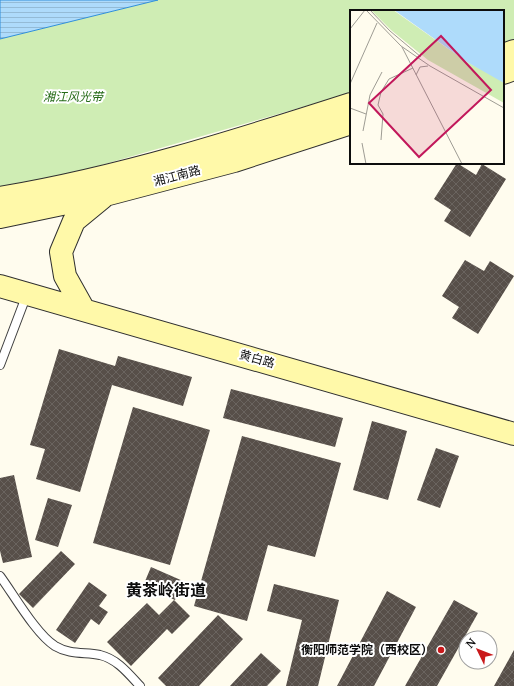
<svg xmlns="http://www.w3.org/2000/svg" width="514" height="686" font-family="'Noto Serif','Noto Sans SC',serif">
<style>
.grass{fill:#cfedb4}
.water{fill:url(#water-rules);stroke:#2e8ed9}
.building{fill:url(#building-cross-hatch)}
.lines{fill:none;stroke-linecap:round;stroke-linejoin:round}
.lane-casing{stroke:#404040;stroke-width:10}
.secondary-casing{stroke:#2f2f2f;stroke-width:24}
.lane{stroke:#fff;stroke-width:8}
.secondary{stroke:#fff9a9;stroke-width:22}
.poi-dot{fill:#c9191b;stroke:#fff;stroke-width:1.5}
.labels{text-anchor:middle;stroke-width:4;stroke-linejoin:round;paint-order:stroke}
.park-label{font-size:12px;font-style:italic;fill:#266b18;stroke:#fff}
.street-label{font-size:12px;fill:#0d0d0d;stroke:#fff}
.poi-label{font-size:12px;font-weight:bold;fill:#0d0d0d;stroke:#fff;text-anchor:end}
.district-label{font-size:16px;font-weight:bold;fill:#0d0d0d;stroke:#fff}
.inset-road{fill:none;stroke:#9e9c94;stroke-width:1}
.view{fill:#c2185b;fill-opacity:0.15;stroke:#c2185b;stroke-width:2}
.inset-edge{fill:none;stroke:#0d0d0d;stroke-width:2}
</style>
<defs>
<pattern id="water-rules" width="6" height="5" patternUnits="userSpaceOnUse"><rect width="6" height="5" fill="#aedbfb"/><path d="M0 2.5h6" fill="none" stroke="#94bbd6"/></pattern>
<pattern id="building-cross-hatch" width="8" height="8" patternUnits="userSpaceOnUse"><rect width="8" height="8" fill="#574f49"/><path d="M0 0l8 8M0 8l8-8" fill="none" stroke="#6a645f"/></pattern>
</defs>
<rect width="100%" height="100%" fill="#fffcee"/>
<path class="grass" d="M158,0H514V39L503,43V11H351V93L60,177L0,187V39Z"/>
<path class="water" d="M0,0H158L0,39Z"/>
<path class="building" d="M457,163L476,175L482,164L506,179L470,237L444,221L451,210L434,199Z
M465,260L484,271L490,261L514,276L478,334L452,318L459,307L442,296Z
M59,349L115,366L118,356L192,377L183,406L112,385L80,492L36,479L45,449L30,445Z
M231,389L343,418L335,447L223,418Z
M133,407L210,430L170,565L93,543Z
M372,421L407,431L388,500L353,490Z
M242,436L341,463L315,557L268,545L247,621L194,606Z
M436,448L459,456L440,508L417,500Z
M14,475L32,557L3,563L0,551V478Z
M48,498L72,505L58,547L35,540Z
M61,551L75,564L33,608L19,594Z
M151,567L183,581L175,600L143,586Z
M89,582L107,595L99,606L108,612L99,625L91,619L75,643L56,630Z
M274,584L339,600L318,686H286L302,620L267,611Z
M387,591L416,607L374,686H337Z
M174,600L190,616L172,634L167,629L131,666L107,642L147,603L159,615Z
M454,600L478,613L437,686H405Z
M218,615L243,639L199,686H166L158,678Z
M514,650V686H494Z
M261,653L281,671L267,686H230Z"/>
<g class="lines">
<g class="lane-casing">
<path id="lane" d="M0,365L27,294
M0,576C14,595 36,634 55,646C70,655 84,652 100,655C117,659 128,673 140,686"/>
</g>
<g class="secondary-casing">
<path id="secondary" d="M503,55L514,51
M503,73L514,69
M0,198C120,178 236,141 351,104
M0,217L105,195L234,161L351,123
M0,286L514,434
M84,310L65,276L61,252L74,221L102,198"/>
</g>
<use href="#lane" class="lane"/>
<use href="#secondary" class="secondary"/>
</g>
<circle class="poi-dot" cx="441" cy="650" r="4"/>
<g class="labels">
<g class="park-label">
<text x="73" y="101">湘江风光带</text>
</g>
<g class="street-label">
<text transform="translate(177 176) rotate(-15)" y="4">湘江南路</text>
<text transform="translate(257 359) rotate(16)" y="4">黄白路</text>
</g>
<g class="poi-label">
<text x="433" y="654">衡阳师范学院（西校区）</text>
</g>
<g class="district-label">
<text x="166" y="596">黄茶岭街道</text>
</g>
</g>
<g transform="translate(350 10)">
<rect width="154" height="154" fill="#fffcee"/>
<path d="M21,0H43L117,52L143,65L154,73V93L78,50L41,20Z" fill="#cfedb4"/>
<path d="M44,0H154V73L117,52Z" fill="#aedbfb"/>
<path class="inset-road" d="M16,0L51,36L80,56L154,98M20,0L40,21L71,47M0,19L15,0M52,37L112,154M66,65L70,57L78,56M0,74L27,13M0,98L16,104M13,121L20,85L32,62M31,130L33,104L28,95L31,82L39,69L63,58M12,133L16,154"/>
<path class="view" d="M91,26L141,80L69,147L19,93Z"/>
<rect width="154" height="154" class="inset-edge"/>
</g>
<g transform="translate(478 650) rotate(313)"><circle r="19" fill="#ffffff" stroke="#9e9e9e"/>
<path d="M0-3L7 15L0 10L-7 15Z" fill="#c9191b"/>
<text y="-6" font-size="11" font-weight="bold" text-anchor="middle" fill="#0d0d0d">N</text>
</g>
</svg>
